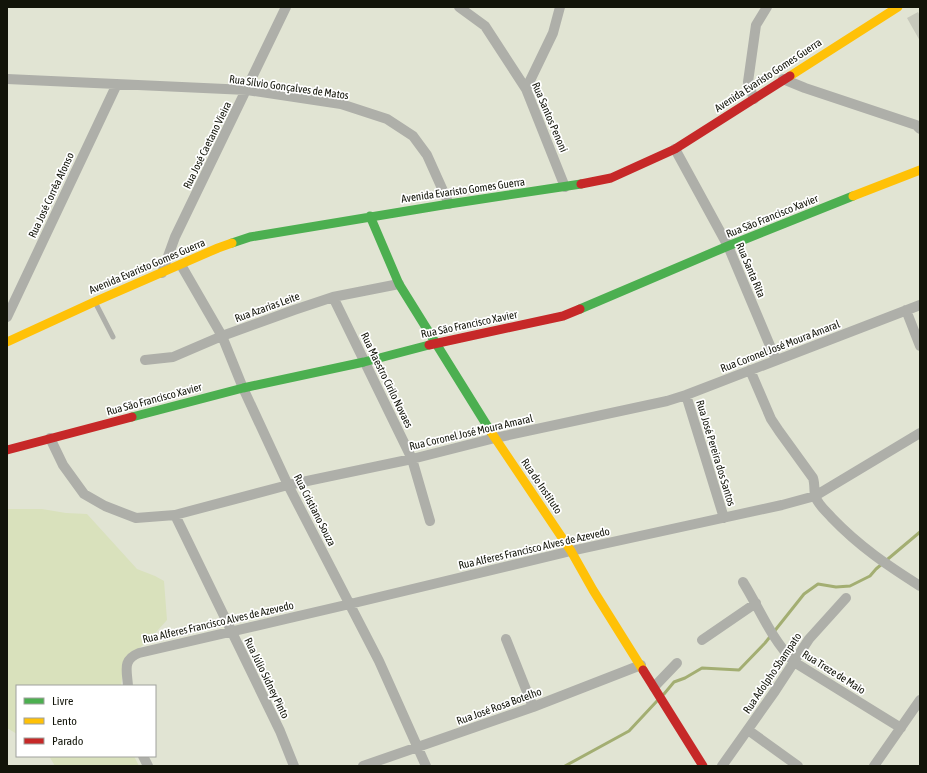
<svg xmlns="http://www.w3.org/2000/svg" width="927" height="773" font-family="'Asap Condensed',sans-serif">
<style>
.green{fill:#d9e1bc}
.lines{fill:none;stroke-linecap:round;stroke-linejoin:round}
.stream{stroke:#a3ae72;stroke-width:3}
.building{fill:#c6c8bb}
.lane{stroke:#aeafa9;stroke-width:5}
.street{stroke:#aeafa9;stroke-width:10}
.fast{stroke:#4caf50;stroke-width:9}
.slow{stroke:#ffc107;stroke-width:9}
.jam{stroke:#c62828;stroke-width:9}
.labels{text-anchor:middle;stroke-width:3.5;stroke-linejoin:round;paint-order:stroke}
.street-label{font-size:11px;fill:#121409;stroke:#fff}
</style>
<rect width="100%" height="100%" fill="#e1e4d3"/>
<path class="green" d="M7,509H42L66,513L87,514L137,569L155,576L164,581L167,620L147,642L125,659L121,686H17V734L7,728Z
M49,756H134L139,766H55Z"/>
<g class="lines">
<path class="stream" d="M664,694L674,682L685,678L702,668L739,670L765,643L804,594L818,584L836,587L850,586L870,576L876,569L920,532
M565,766L629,731L657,701"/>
</g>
<path class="building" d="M918,12L920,16V41L907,18Z"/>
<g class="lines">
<path class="lane" d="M95,302L113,337"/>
<path class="street" d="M459,7L485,26L526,89L565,187
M7,79L247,90L341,104L387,119L413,136L427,155L449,204
M783,79L805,88L916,125L920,129
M526,89L553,33L560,7
M754,99L748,82L756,25L767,7
M675,149L728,246L776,360
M181,265L222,336L243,388L288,485L379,661L426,766
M162,273L175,237L286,7
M333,297L412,459L430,521
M906,310L920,346
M7,317L117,84
M145,360L173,357L222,336L294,310L333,297L399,284
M750,370L771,419L779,431L813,478C815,484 814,491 815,496C818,505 827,512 832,518C860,547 887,565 920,586
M686,395L724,518
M50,438L63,465L84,494L105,506L136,518L175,515L288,485L412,459L495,438L667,401L686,395L920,305
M175,515L280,731L294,766
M743,582C761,611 770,637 794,662L901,728
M506,639L533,707
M702,640L756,603
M128,686C127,670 122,660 139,653L350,604L571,551L782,505L815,496L920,433
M654,687L677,663
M748,730L798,766
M143,756L148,766
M363,766L533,707L641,665
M722,766L775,691L809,639L846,598
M874,766L920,700"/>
<path class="fast" d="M370,216L399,284L491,432
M232,243L250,237L449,204L581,184
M580,309L728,246L853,196
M132,417L243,388L364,362L429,345"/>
<path class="slow" d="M790,76L898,7
M853,196L920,170
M7,342L94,302L218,248L232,243
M491,432L571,551L593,590L643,670"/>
<path class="jam" d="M581,184L611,178L675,149L790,76
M429,345L563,316L580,309
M7,450L132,417
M643,670L703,766"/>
</g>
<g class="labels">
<g class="street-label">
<text transform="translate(768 75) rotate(-33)" y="4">Avenida Evaristo Gomes Guerra</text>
<text transform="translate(289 87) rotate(8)" y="4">Rua Sílvio Gonçalves de Matos</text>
<text transform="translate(550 117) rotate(67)" y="4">Rua Santos Penoni</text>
<text transform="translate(207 145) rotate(-64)" y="4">Rua José Caetano Vieira</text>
<text transform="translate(463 190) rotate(-8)" y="4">Avenida Evaristo Gomes Guerra</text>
<text transform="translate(51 195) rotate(-65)" y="4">Rua José Corrêa Afonso</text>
<text transform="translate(772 216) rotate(-22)" y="4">Rua São Francisco Xavier</text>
<text transform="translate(147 266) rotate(-23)" y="4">Avenida Evaristo Gomes Guerra</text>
<text transform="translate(751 270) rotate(67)" y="4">Rua Santa Rita</text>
<text transform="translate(267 307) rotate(-20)" y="4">Rua Azarias Leite</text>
<text transform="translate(469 324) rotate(-12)" y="4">Rua São Francisco Xavier</text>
<text transform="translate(780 346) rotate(-21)" y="4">Rua Coronel José Moura Amaral</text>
<text transform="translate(387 380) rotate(64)" y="4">Rua Maestro Cirilo Novaes</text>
<text transform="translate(154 399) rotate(-15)" y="4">Rua São Francisco Xavier</text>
<text transform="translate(471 432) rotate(-13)" y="4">Rua Coronel José Moura Amaral</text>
<text transform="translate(716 453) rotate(73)" y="4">Rua José Pereira dos Santos</text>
<text transform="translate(542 486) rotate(56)" y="4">Rua do Instituto</text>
<text transform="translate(315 510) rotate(63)" y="4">Rua Cristiano Souza</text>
<text transform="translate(534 548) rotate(-13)" y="4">Rua Alferes Francisco Alves de Azevedo</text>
<text transform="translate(218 622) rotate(-13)" y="4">Rua Alferes Francisco Alves de Azevedo</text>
<text transform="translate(834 672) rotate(32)" y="4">Rua Treze de Maio</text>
<text transform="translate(772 673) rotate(-56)" y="4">Rua Adolpho Sbampato</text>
<text transform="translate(267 678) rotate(64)" y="4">Rua Júlio Sidney Pinto</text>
<text transform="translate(499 706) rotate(-20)" y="4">Rua José Rosa Botelho</text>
</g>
</g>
<rect width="927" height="773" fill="none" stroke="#121409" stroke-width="16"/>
<rect x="16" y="685" width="140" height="72" fill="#ffffff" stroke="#a0a19d"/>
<rect x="24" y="698" width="20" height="6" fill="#4caf50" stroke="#a0a19d"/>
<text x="52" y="705" font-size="12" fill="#121409">Livre</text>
<rect x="24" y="718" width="20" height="6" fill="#ffc107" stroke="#a0a19d"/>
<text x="52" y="725" font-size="12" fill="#121409">Lento</text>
<rect x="24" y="738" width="20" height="6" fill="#c62828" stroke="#a0a19d"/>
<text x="52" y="745" font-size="12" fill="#121409">Parado</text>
</svg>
